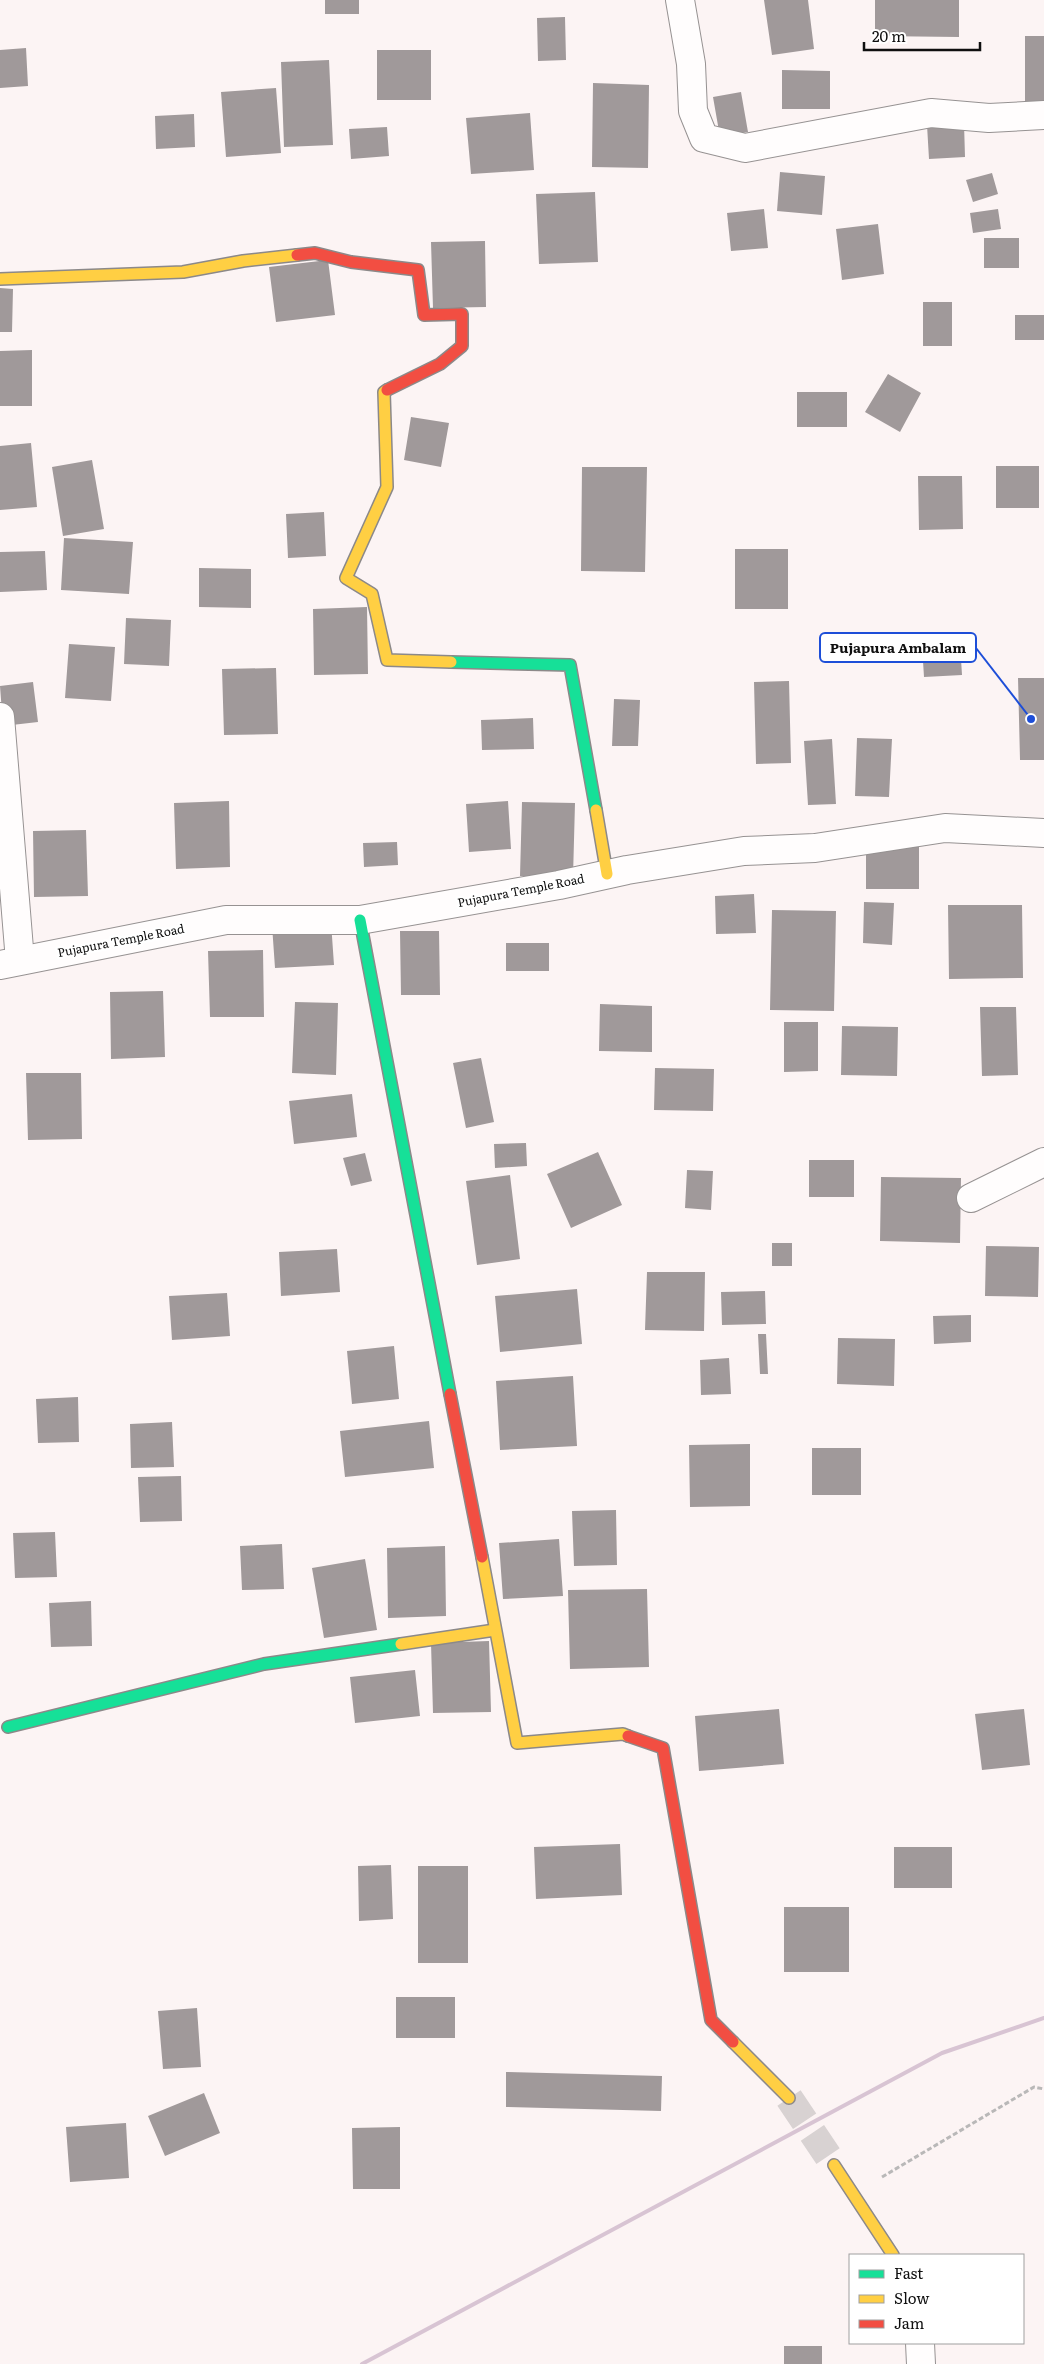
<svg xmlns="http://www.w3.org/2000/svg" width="1044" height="2364" font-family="Literata,serif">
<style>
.building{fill:#a0999a}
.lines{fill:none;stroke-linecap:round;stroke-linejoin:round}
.secondary-tunnel{stroke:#d8d2d2;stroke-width:28;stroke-dasharray:28 14;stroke-linecap:butt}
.street-casing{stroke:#969292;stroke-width:30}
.fast-casing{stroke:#8c8989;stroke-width:14}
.slow-casing{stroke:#8c8989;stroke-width:14}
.jam-casing{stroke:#8c8989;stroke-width:14}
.path{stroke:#b9b8b8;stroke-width:3;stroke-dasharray:5 2.5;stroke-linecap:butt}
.street{stroke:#fffdfd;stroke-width:28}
.fast{stroke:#16e098;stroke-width:11}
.slow{stroke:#ffcf43;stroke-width:11}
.jam{stroke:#f24e42;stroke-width:11}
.rail{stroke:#d8c4d3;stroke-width:4}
.labels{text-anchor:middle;stroke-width:5;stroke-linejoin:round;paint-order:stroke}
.street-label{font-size:12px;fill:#0f0f0f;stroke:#fff}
.leader{fill:none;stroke:#1d4ed8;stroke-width:2}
.callout-dot{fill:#1d4ed8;stroke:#fff;stroke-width:2}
.callout{fill:#fff;stroke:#1d4ed8;stroke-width:2}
.callout-label{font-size:14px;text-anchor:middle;font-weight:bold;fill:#0f0f0f}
</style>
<rect width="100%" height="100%" fill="#fcf4f4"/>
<path class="building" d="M325,0H359V14H325Z
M764,0H808L814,49L772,55Z
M875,0H959V37L875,36Z
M565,17L566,60L538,61L537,18Z
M1025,36H1044V102H1025Z
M26,48L28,86L0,88V50Z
M377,50H431V100H377Z
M329,60L333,145L284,147L281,62Z
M782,70L830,71V109H782Z
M593,83L649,85L648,168L592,167Z
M276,88L281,153L226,157L221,92Z
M741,92L748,132L720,137L713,97Z
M530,113L534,170L471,174L466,118Z
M194,114L195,147L156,149L155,116Z
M964,123L965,157L929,159L927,125Z
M387,127L389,156L351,159L349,129Z
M780,172L825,176L822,215L777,211Z
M992,173L998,194L973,202L966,180Z
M595,192L598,262L539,264L536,194Z
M764,209L768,248L731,251L727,213Z
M998,209L1001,229L973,233L970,213Z
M878,224L884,274L842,280L836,229Z
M984,238H1019V268H984Z
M485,241L486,307L433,308L431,242Z
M328,260L335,315L276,322L269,267Z
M0,288L13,289L12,332H0Z
M923,302H952V346H923Z
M1015,315H1044V340H1015Z
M32,350V406H0V351Z
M888,374L921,393L900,432L865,412Z
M797,392H847V427H797Z
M411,417L449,423L441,467L404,460Z
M31,443L37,507L0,510V446Z
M92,460L104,529L63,536L52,467Z
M996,466H1039V508H996Z
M582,467H647L645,572L581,571Z
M918,476H962L963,529L919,530Z
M324,512L326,556L288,558L286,514Z
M64,538L133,542L129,594L61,590Z
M735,549H788V609H735Z
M45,551L47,590L0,592V552Z
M199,568L251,569V608L199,607Z
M367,607L368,674L314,675L313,609Z
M126,618L171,620L169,666L124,664Z
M960,643L962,675L924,677L922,645Z
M69,644L115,647L111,701L65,698Z
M276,668L278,734L224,735L222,669Z
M1018,678H1044V760H1020Z
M789,681L791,763L756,764L754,682Z
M33,682L38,722L3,726L0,686Z
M614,699L640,700L638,746H612Z
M533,718L534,749L482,750L481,720Z
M857,738L892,739L889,797L855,796Z
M832,739L836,804L808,805L804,741Z
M229,801L230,867L176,869L174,803Z
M508,801L511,849L469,852L466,804Z
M522,802L575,803L573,877L520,876Z
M86,830L88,896L34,897L33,831Z
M397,842L398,865L364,867L363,843Z
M866,844H919V889H866Z
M754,894L756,933L716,934L715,896Z
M864,902L894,903L892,945L863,943Z
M948,905H1022L1023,978L949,979Z
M772,910L836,911L834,1011L770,1010Z
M331,922L334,965L275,968L272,925Z
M400,931H439L440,995H401Z
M506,943H549V971H506Z
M263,950L264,1017H210L208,951Z
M163,991L165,1057L111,1059L110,992Z
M295,1002L338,1003L336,1075L292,1073Z
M600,1004L652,1006V1052L599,1051Z
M980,1007H1016L1018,1075L982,1076Z
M784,1022H818V1071L784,1072Z
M842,1026L898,1027L897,1076L841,1075Z
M481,1058L494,1122L466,1128L453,1063Z
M655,1068L714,1069L713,1111L654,1110Z
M26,1073H81L82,1139L28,1140Z
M352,1094L357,1137L294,1144L289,1101Z
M526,1143L527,1166L495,1168L494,1144Z
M598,1152L622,1205L571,1228L547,1174Z
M365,1153L372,1181L351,1186L343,1158Z
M809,1160H854V1197H809Z
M687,1170L713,1171L711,1210L685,1208Z
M510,1175L520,1259L477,1265L466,1181Z
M881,1177L961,1178L960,1243L880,1241Z
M772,1243H792V1266H772Z
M986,1246L1039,1247L1038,1297L985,1296Z
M337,1249L340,1292L281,1296L279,1252Z
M647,1272H705L704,1331L645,1330Z
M577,1289L582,1344L500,1352L495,1296Z
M765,1291L766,1324L722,1325L721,1292Z
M227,1293L230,1336L172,1340L169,1296Z
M971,1315V1342L934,1344L933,1316Z
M758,1334H766L768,1374H760Z
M838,1338L895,1339L894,1386L837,1384Z
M394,1346L399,1399L352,1404L347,1351Z
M729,1358L731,1394L701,1395L700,1360Z
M573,1376L577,1446L500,1450L496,1381Z
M78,1397L79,1442L38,1443L36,1399Z
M429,1421L434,1468L345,1477L340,1431Z
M172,1422L174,1467L131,1468L130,1424Z
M750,1444V1506L690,1507L689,1445Z
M812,1448H861V1495H812Z
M181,1476L182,1521L140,1522L138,1477Z
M616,1510L617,1565L574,1566L572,1511Z
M55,1532L57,1577L15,1578L13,1533Z
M559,1539L563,1596L503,1599L499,1543Z
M282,1544L284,1589L242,1590L240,1546Z
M445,1546L446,1616L388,1618L387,1548Z
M365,1559L377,1630L324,1638L312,1568Z
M647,1589L649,1667L570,1669L568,1590Z
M91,1601L92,1646L51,1647L49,1603Z
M489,1641L491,1712L433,1713L431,1643Z
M415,1670L420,1716L355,1723L350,1677Z
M779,1709L784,1764L699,1771L695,1716Z
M1024,1709L1030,1765L982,1770L975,1714Z
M620,1844L622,1895L536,1899L534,1847Z
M894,1847H952V1888H894Z
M391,1865L393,1919L359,1921L358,1866Z
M418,1866H468V1963H418Z
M784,1907H849V1972H784Z
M396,1997H455V2038H396Z
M197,2008L201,2067L163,2069L158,2011Z
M506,2072L662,2076L661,2111L506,2107Z
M204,2093L220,2133L165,2156L148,2116Z
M126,2123L129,2178L70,2182L66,2127Z
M400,2127V2189H353L352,2128Z
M784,2346H822V2364H784Z"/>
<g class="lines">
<path class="secondary-tunnel" d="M789,2098L834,2165"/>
<g class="street-casing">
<path id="street" d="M680,0L691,64L693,111L704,138L745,148L931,113L989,118L1044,115
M0,717L20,961
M0,965L226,920H360L559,885L627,870L744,851L815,848L945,828L1044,833
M971,1198L1044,1162
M920,2343L921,2364"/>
</g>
<g class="fast-casing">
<path id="fast" d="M451,662L570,665L596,810
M360,920L450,1394
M8,1727L264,1664L401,1644"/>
</g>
<g class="slow-casing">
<path id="slow" d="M0,279L183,272L243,261L297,255
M387,390L384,392L387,487L346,578L372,594L387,660L451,662
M596,810L607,874
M482,1557L517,1743L623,1734L628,1736
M401,1644L495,1630
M733,2042L789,2098
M834,2165L893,2255"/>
</g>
<g class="jam-casing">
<path id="jam" d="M297,255L315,253L351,262L418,270L424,315L462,314V346L440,364L387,390
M450,1394L482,1557
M628,1736L663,1748L711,2020L733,2042"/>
</g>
<path class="path" d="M882,2177L1034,2087L1044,2089"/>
<use href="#street" class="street"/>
<use href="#fast" class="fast"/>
<use href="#slow" class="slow"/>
<use href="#jam" class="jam"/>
<path class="rail" d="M362,2364L942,2053L1044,2018"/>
</g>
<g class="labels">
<g class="street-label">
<text transform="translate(521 891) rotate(-11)" y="4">Pujapura Temple Road</text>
<text transform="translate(121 941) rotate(-11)" y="4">Pujapura Temple Road</text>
</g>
</g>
<path class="leader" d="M1031 719L976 648"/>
<circle class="callout-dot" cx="1031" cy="719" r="5"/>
<rect class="callout" x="820" y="633" width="156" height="29" rx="5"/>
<g class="callout-label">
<text x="898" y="653">Pujapura Ambalam</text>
</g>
<rect x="849" y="2254" width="175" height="90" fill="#ffffff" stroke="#9f9f9f"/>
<rect x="859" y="2270" width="25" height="8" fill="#16e098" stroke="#9f9f9f"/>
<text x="894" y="2279" font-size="15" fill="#0f0f0f">Fast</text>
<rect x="859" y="2295" width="25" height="8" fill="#ffcf43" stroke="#9f9f9f"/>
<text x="894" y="2304" font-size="15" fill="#0f0f0f">Slow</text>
<rect x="859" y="2320" width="25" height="8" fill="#f24e42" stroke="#9f9f9f"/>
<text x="894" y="2329" font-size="15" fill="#0f0f0f">Jam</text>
<path d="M864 42v8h116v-8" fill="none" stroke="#0f0f0f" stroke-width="2.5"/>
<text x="872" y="42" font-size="15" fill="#0f0f0f" stroke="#ffffff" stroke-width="4" paint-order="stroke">20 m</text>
</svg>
